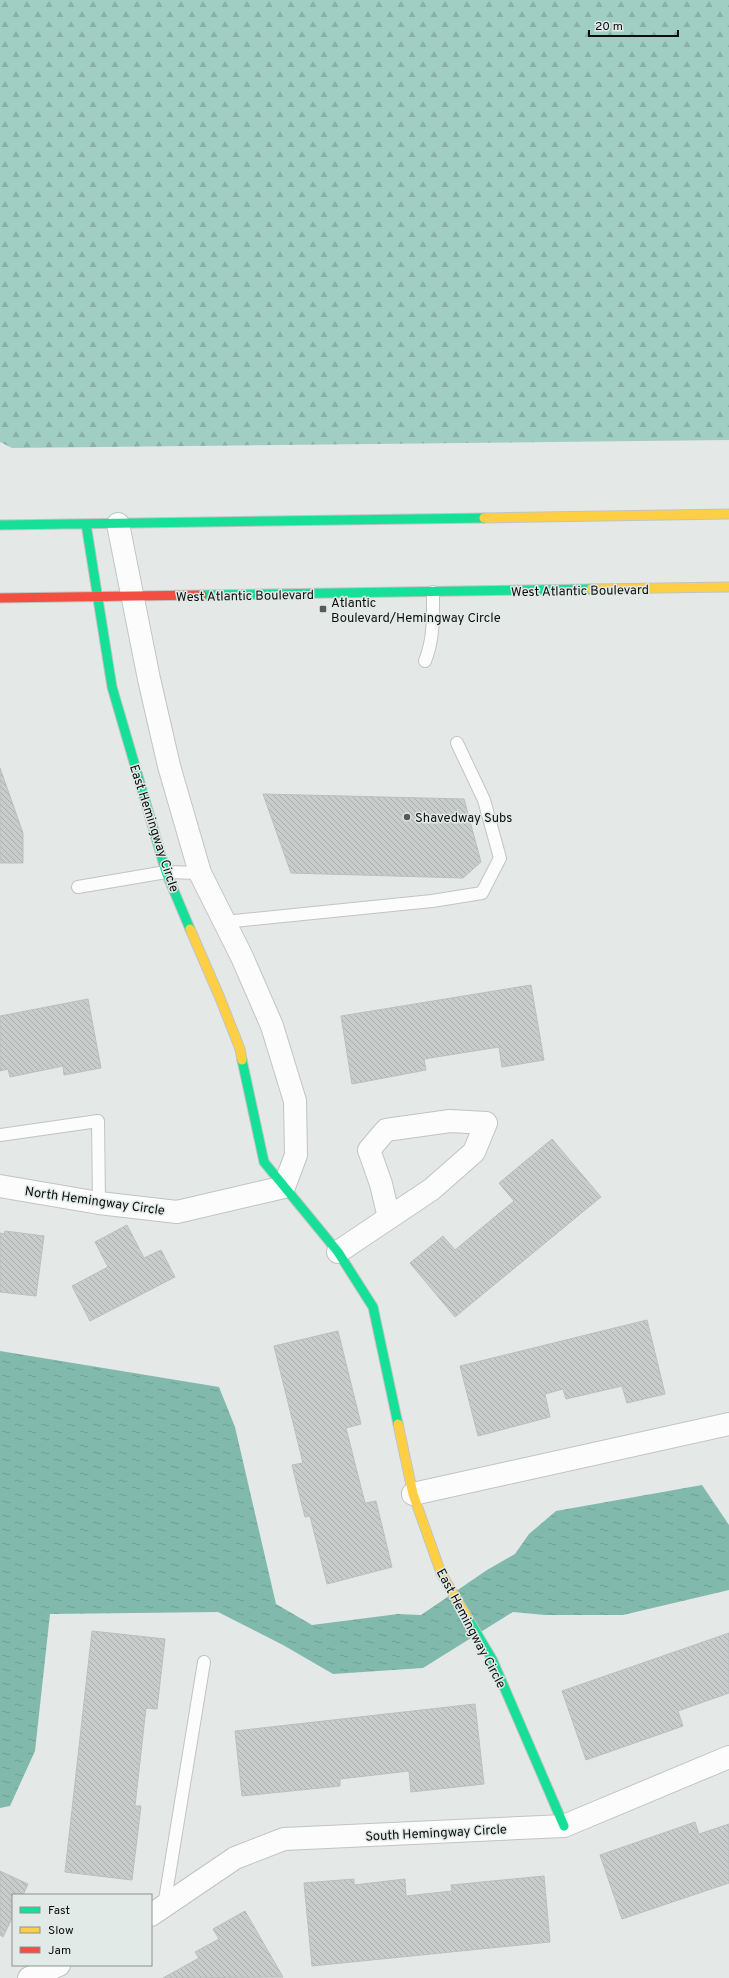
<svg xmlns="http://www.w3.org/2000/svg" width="729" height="1978" font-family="Overpass,sans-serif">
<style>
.forest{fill:url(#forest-firs)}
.water{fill:url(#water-ripples)}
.building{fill:url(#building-back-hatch);stroke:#bcbfbe}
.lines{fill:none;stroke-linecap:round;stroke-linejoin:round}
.lane-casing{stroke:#c1c4c3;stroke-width:14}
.street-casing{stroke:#c1c4c3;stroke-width:24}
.fast-casing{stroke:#c1c4c3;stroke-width:11}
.slow-casing{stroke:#c1c4c3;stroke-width:11}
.jam-casing{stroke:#c1c4c3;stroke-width:11}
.lane{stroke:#fbfcfb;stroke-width:12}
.street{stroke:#fbfcfb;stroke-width:22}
.fast{stroke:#16e098;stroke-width:9}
.slow{stroke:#ffcf43;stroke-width:9}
.jam{stroke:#f24e42;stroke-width:9}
.poi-dot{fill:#575a59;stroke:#e2eae8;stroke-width:1.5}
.labels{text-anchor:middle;stroke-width:3;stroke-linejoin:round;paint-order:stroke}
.street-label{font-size:13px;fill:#0b0e0d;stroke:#e2eae8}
.poi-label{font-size:13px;fill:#0b0e0d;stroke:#e2eae8;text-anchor:start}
</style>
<defs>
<pattern id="forest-firs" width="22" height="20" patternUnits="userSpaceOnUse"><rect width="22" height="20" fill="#a0cec3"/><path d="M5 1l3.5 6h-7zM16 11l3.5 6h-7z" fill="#88b0a6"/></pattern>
<pattern id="water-ripples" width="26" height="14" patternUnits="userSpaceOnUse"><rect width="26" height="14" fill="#81baad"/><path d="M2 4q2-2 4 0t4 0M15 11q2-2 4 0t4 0" fill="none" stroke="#6e9f94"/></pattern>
<pattern id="building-back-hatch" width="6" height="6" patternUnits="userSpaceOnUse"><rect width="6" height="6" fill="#c8cccb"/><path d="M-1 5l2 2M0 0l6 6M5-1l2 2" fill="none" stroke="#aaaead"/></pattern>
</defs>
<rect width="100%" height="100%" fill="#e4e8e7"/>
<path class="forest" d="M0,0H729V440L12,448L0,442Z"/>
<path class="water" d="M0,1351L219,1387L235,1427L276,1604L312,1625L398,1614L421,1615L487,1570L515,1554L529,1534L556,1511L702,1485L729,1525V1590L623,1615H545L513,1612L423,1668L333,1674L283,1645L218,1612L50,1614L35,1751L10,1806L0,1808Z"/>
<path class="building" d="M0,768L23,833V863H0Z
M263,794L464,799L481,862L463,878L291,873Z
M531,985L544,1060L502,1067L499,1047L424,1059L426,1070L352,1084L341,1016Z
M88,999L101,1068L64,1075L63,1066L10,1077L8,1069L0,1071V1016Z
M552,1139L601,1197L455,1317L410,1263L443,1236L455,1250L514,1201L499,1183Z
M127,1225L144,1258L161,1250L175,1277L90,1321L72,1286L108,1267L95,1242Z
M5,1231L44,1236L36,1296L0,1292V1233L4,1234Z
M647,1320L665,1394L627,1403L622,1386L566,1399L563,1389L545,1394L550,1417L478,1436L460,1366Z
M338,1331L361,1424L346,1428L365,1503L376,1501L392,1567L327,1584L310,1516L305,1517L292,1465L303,1463L274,1346Z
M92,1631L165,1639L157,1709L146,1708L135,1806H141L132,1880L65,1872Z
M729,1633V1693L678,1711L683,1726L586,1760L562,1691Z
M475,1704L484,1784L411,1792L409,1771L340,1779V1786L242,1796L235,1731Z
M695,1822L699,1834L729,1824V1883L622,1919L600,1855Z
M0,1871L28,1884L23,1895H13V1916L3,1937L0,1935Z
M544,1876L550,1942L312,1966L304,1883L354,1879V1885L405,1879L406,1896L452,1891L451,1885Z
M245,1911L283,1977L163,1978L199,1958L195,1952L219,1939L213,1929Z"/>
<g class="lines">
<g class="lane-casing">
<path id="lane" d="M425,661C434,639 433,616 433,592
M78,887L166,872L200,873
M224,922L432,901L482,893L500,858L484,800L457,743
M0,1135L98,1121L99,1203
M164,1906L204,1662"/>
</g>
<g class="street-casing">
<path id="street" d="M0,1186L99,1203L177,1212L284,1187L296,1155L295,1101L272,1026L242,957L200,873L169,766L149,679L118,524
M338,1252L432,1189L474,1152L486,1123L450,1121L386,1130L369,1150L381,1184L389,1218
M413,1494L729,1424
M151,1915L235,1858L284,1839L564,1826L729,1757
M29,1978L59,1965"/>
</g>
<g class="fast-casing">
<path id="fast" d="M86,524L112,687L166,872L190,929
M0,525L484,518
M202,595L591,589
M242,1060L264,1162L338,1252L373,1307L398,1424
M467,1617L492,1659L564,1826"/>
</g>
<g class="slow-casing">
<path id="slow" d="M484,518L729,514
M591,589L729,587
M190,929L220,998L240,1049L242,1060
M398,1424L413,1494L441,1573L467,1617"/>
</g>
<g class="jam-casing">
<path id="jam" d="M0,598L202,595"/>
</g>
<use href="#lane" class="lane"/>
<use href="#street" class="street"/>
<use href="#fast" class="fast"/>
<use href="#slow" class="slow"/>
<use href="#jam" class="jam"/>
</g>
<g class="poi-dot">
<rect x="319" y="605" width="8" height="8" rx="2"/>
<circle cx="407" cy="817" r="4"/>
</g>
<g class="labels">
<g class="street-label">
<text transform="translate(580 590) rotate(-1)" y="5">West Atlantic Boulevard</text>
<text transform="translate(245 595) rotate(-1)" y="5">West Atlantic Boulevard</text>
<text transform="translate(155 828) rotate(72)" y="5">East Hemingway Circle</text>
<text transform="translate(95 1200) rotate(8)" y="5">North Hemingway Circle</text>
<text transform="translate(472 1628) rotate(62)" y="5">East Hemingway Circle</text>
<text transform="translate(436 1832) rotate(-3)" y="5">South Hemingway Circle</text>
</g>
<g class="poi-label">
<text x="331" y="607">Atlantic<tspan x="331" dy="15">Boulevard/Hemingway Circle</tspan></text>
<text x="415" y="822">Shavedway Subs</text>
</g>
</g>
<rect x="12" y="1894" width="140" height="72" fill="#e2eae8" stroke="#8c9290"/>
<rect x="20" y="1907" width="20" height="6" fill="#16e098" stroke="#8c9290"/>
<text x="48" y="1914" font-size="12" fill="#0b0e0d">Fast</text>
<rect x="20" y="1927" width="20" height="6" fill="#ffcf43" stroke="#8c9290"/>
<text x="48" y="1934" font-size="12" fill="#0b0e0d">Slow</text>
<rect x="20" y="1947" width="20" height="6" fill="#f24e42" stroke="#8c9290"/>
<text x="48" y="1954" font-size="12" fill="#0b0e0d">Jam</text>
<path d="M589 30v6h89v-6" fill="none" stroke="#0b0e0d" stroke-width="2"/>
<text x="595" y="30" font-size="12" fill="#0b0e0d" stroke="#e2eae8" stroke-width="3" paint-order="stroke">20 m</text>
</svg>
